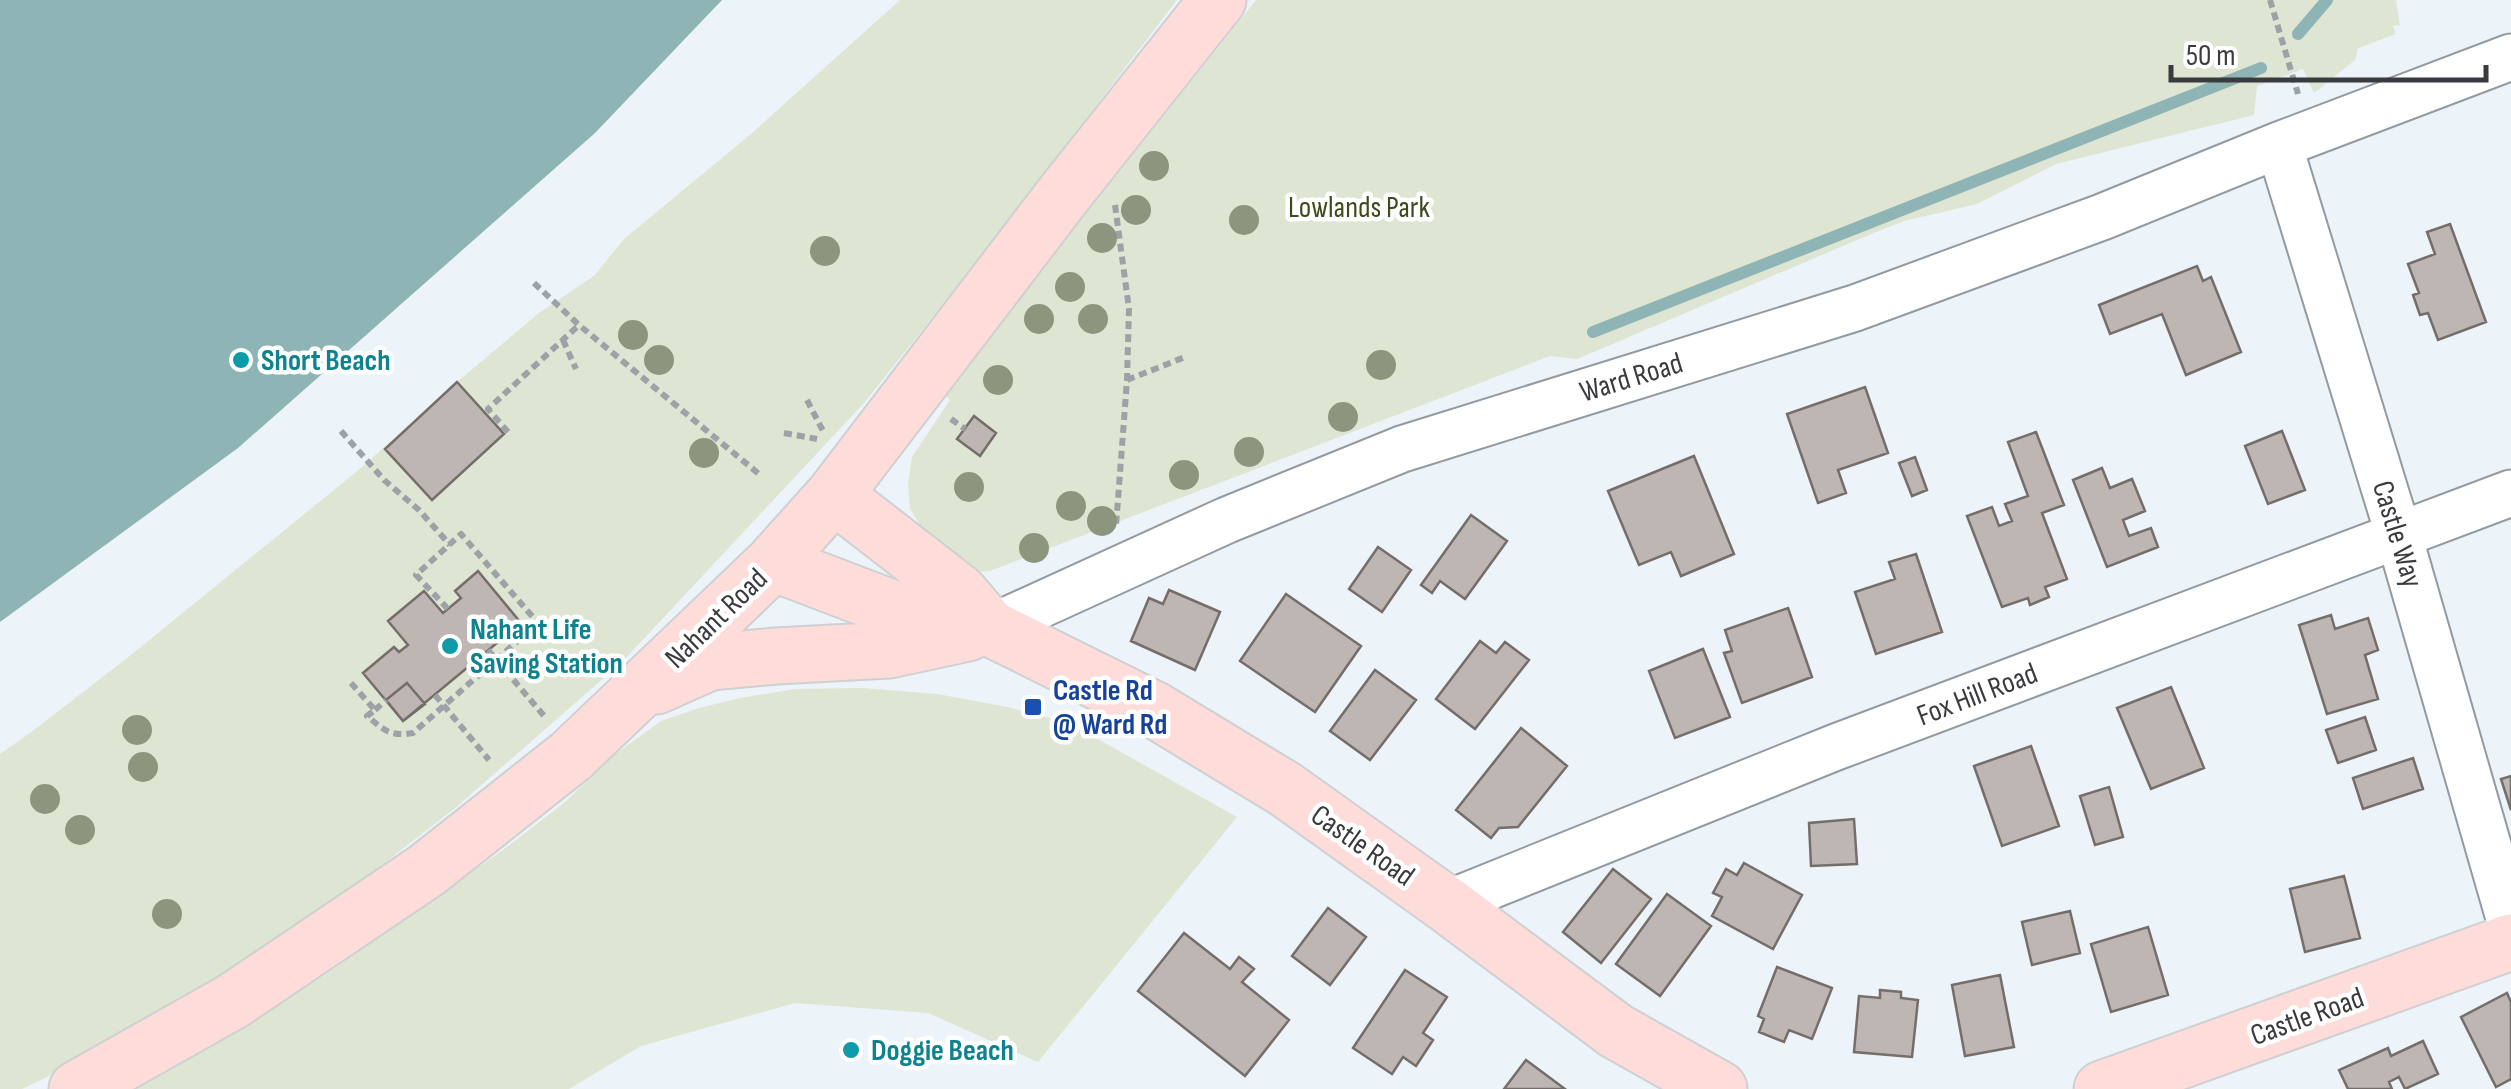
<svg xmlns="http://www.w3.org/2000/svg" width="2511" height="1089" font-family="'Sofia Sans Condensed',sans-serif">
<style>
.green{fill:#dee5d2}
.water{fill:#8eb4b6}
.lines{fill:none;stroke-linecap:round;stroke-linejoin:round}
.stream{stroke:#8eb4b6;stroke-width:12}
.building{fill:#beb6b2;stroke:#756d69;stroke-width:2.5}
.minor-casing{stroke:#939aa0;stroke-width:49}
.major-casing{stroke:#cfd0d1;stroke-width:59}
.path{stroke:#9da2a6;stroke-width:6;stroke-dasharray:8 5;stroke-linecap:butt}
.minor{stroke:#fff;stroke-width:45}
.major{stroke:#fddcd9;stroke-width:55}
.tree{fill:#8c967f}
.culture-dot{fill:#0f9aa8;stroke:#fff;stroke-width:4}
.transit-dot{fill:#1a4fb4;stroke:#fff;stroke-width:4}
.labels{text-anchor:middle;stroke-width:9;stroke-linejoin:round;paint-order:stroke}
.park-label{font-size:30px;fill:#3e4a1c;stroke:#fff}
.culture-label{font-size:30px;font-weight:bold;fill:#0d838f;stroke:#fff;text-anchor:start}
.street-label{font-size:30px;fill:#393b3e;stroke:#fff}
.transit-label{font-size:30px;font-weight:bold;fill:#164399;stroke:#fff;text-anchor:start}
</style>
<rect width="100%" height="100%" fill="#ecf3f9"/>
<path class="green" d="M900,0H1177L967,274L864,403L622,662L454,809L370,874L282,936L157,1016L45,1078L22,1089H0V754L30,733L126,659L361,468L457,382L539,313L594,276L624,239L751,134Z
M1256,0H2396L2400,25L2393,26L2396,34L2358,48L2355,60L2314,93L2303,69L2257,86L2254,115L2056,164L1977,204L1904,221L1876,232L1577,359L1550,356L990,571L973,572L944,550L922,528L910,509L908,484L912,457L950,400L945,395L1046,264Z
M862,688L937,694L1007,707L1069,723L1237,817L1038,1062L928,1013L795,1003L641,1046L569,1089H137L225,1039L325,975L503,850L564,803L614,755L661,721L699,708L740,698L795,689Z"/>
<path class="water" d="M0,0H722L595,133L238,448L0,622Z"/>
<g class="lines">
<path class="stream" d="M2298,34L2327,0
M1593,332L2261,68"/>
</g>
<path class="building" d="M2450,224L2486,322L2438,340L2428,313L2420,315L2413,295L2419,293L2408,264L2435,254L2427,232Z
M2197,266L2203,281L2211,277L2241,352L2186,375L2162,314L2110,334L2099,305Z
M457,382L504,434L432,500L385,449Z
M1865,387L1888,453L1838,470L1846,493L1818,503L1787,414Z
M974,416L996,433L980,456L957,439Z
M2282,431L2305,490L2268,504L2245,446Z
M2036,432L2064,505L2042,513L2067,579L2045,587L2049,597L2030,605L2028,598L2002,607L1967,516L1992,507L1999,526L2012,521L2005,504L2028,496L2008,442Z
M1694,456L1734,554L1681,576L1671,552L1639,565L1608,491Z
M1915,457L1927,490L1912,496L1899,463Z
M2102,468L2110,488L2132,479L2145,511L2123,520L2129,536L2151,528L2158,547L2107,567L2073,480Z
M1471,515L1507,541L1465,599L1440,581L1432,593L1421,585Z
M1378,547L1411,570L1382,612L1349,589Z
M1916,554L1942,632L1876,654L1855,592L1895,579L1889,562Z
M478,571L521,623L403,721L363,673L394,647L399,652L408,645L388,621L424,591L443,613L461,598L455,591Z
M1169,590L1220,612L1195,670L1131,641L1149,598L1163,604Z
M1286,594L1361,646L1315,712L1240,661Z
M1788,608L1812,677L1742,703L1724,653L1732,651L1725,630Z
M2331,615L2335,629L2368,618L2378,650L2365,655L2378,699L2327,714L2299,625Z
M1480,641L1496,653L1505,642L1529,660L1475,729L1436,699Z
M1703,649L1730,717L1675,738L1649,671Z
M1375,670L1416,700L1370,760L1330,731Z
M407,683L425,704L403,721L386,700Z
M2171,687L2204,768L2151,789L2117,708Z
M2365,717L2376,750L2338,763L2326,730Z
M1521,728L1567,766L1518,827L1499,828L1491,838L1456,810Z
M2031,746L2059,826L2002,846L1974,766Z
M2413,758L2423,789L2363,809L2353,778Z
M2511,776V810L2501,779Z
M2109,787L2123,837L2095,845L2080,796Z
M1854,819L1857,864L1811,866L1809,823Z
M1744,863L1802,895L1773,949L1712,916L1722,897L1713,893L1726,869L1737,875Z
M1613,869L1651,899L1601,963L1563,932Z
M2344,876L2360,938L2305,952L2290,889Z
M1667,894L1711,926L1660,996L1616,964Z
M1328,908L1366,937L1330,985L1292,956Z
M2070,911L2080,953L2032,965L2022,922Z
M2148,927L2168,995L2111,1012L2091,944Z
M1184,933L1230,969L1239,957L1254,969L1242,982L1289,1020L1245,1076L1138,991Z
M1777,967L1832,988L1812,1039L1789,1030L1784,1042L1759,1032L1764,1019L1758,1016Z
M1405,970L1447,997L1423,1033L1433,1040L1416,1066L1403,1057L1392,1074L1353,1048Z
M2000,975L2014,1047L1965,1056L1952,985Z
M1880,990L1901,992V998L1918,1000L1912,1057L1854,1052L1859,996L1880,998Z
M2507,993L2511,1002V1079L2496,1087L2461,1017Z
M2423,1041L2438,1074L2405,1089L2399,1077L2389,1082L2392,1089H2348L2339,1070L2388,1048L2391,1056Z
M1526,1060L1565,1089H1504Z"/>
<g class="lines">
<g class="minor-casing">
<path id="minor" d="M2279,145L2399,536L2511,925
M990,628L1227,520L1402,449L1855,308L2102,217L2279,145L2511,57
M1446,904L1836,747L2511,493"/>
</g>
<g class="major-casing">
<path id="major" d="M834,495L959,592L990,628
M773,563L910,615L990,628L1155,710L1285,789L1446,904L1616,1031L1719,1089
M656,686L710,662L776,656L889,650L968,633
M77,1089L233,1001L427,870L571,756L635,695L773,563L834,495L1064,194L1218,0
M2102,1089L2511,942"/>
</g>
<path class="path" d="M2270,0L2298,94
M1115,205L1129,309L1127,380L1116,526
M534,283L579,325L759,474
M563,340L576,369
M1127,380L1185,357
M807,400L823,431
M951,419L965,429
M341,431L384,480L419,510L450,545
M508,432L488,409L579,325
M784,433L817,439
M488,650L545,717
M351,683L375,710L367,716C384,730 390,737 413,733L538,623L461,534L416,575L448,609
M435,695L489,760
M375,710L386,700"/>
<use href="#minor" class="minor"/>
<use href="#major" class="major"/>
</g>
<g class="tree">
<circle cx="1154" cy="166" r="15"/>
<circle cx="1136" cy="210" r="15"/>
<circle cx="1244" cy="220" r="15"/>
<circle cx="1102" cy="238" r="15"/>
<circle cx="825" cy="251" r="15"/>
<circle cx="1070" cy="287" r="15"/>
<circle cx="1039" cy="319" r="15"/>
<circle cx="1093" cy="319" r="15"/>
<circle cx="633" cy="335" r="15"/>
<circle cx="659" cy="360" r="15"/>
<circle cx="1381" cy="365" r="15"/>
<circle cx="998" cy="380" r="15"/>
<circle cx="1343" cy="417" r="15"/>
<circle cx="1249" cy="452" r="15"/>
<circle cx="704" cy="453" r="15"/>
<circle cx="1184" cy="475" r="15"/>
<circle cx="969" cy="487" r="15"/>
<circle cx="1071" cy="506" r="15"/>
<circle cx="1102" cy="521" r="15"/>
<circle cx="1034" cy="548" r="15"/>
<circle cx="137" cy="730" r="15"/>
<circle cx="143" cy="767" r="15"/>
<circle cx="45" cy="799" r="15"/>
<circle cx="80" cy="830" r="15"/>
<circle cx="167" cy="914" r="15"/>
</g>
<g class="culture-dot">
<circle cx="241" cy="360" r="10"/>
<circle cx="450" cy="646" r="10"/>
<circle cx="851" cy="1050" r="10"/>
</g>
<rect class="transit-dot" x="1023" y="697" width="20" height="20" rx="5"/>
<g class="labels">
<g class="park-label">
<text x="1359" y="217">Lowlands Park</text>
</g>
<g class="culture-label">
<text x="261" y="370">Short Beach</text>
<text x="470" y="639">Nahant Life<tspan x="470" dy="34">Saving Station</tspan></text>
<text x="871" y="1060">Doggie Beach</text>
</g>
<g class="street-label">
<text transform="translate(1631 377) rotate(-17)" y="10">Ward Road</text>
<text transform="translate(2398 534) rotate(73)" y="10">Castle Way</text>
<text transform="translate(716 618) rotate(-44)" y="10">Nahant Road</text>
<text transform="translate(1977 694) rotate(-21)" y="10">Fox Hill Road</text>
<text transform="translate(1363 845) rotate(35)" y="10">Castle Road</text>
<text transform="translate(2307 1016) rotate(-20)" y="10">Castle Road</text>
</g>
<g class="transit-label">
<text x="1053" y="700">Castle Rd<tspan x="1053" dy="34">@ Ward Rd</tspan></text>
</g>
</g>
<path d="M2171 65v15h315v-15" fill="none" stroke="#393b3e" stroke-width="5"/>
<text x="2186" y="65" font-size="30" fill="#393b3e" stroke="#ffffff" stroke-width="8" paint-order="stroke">50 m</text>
</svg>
